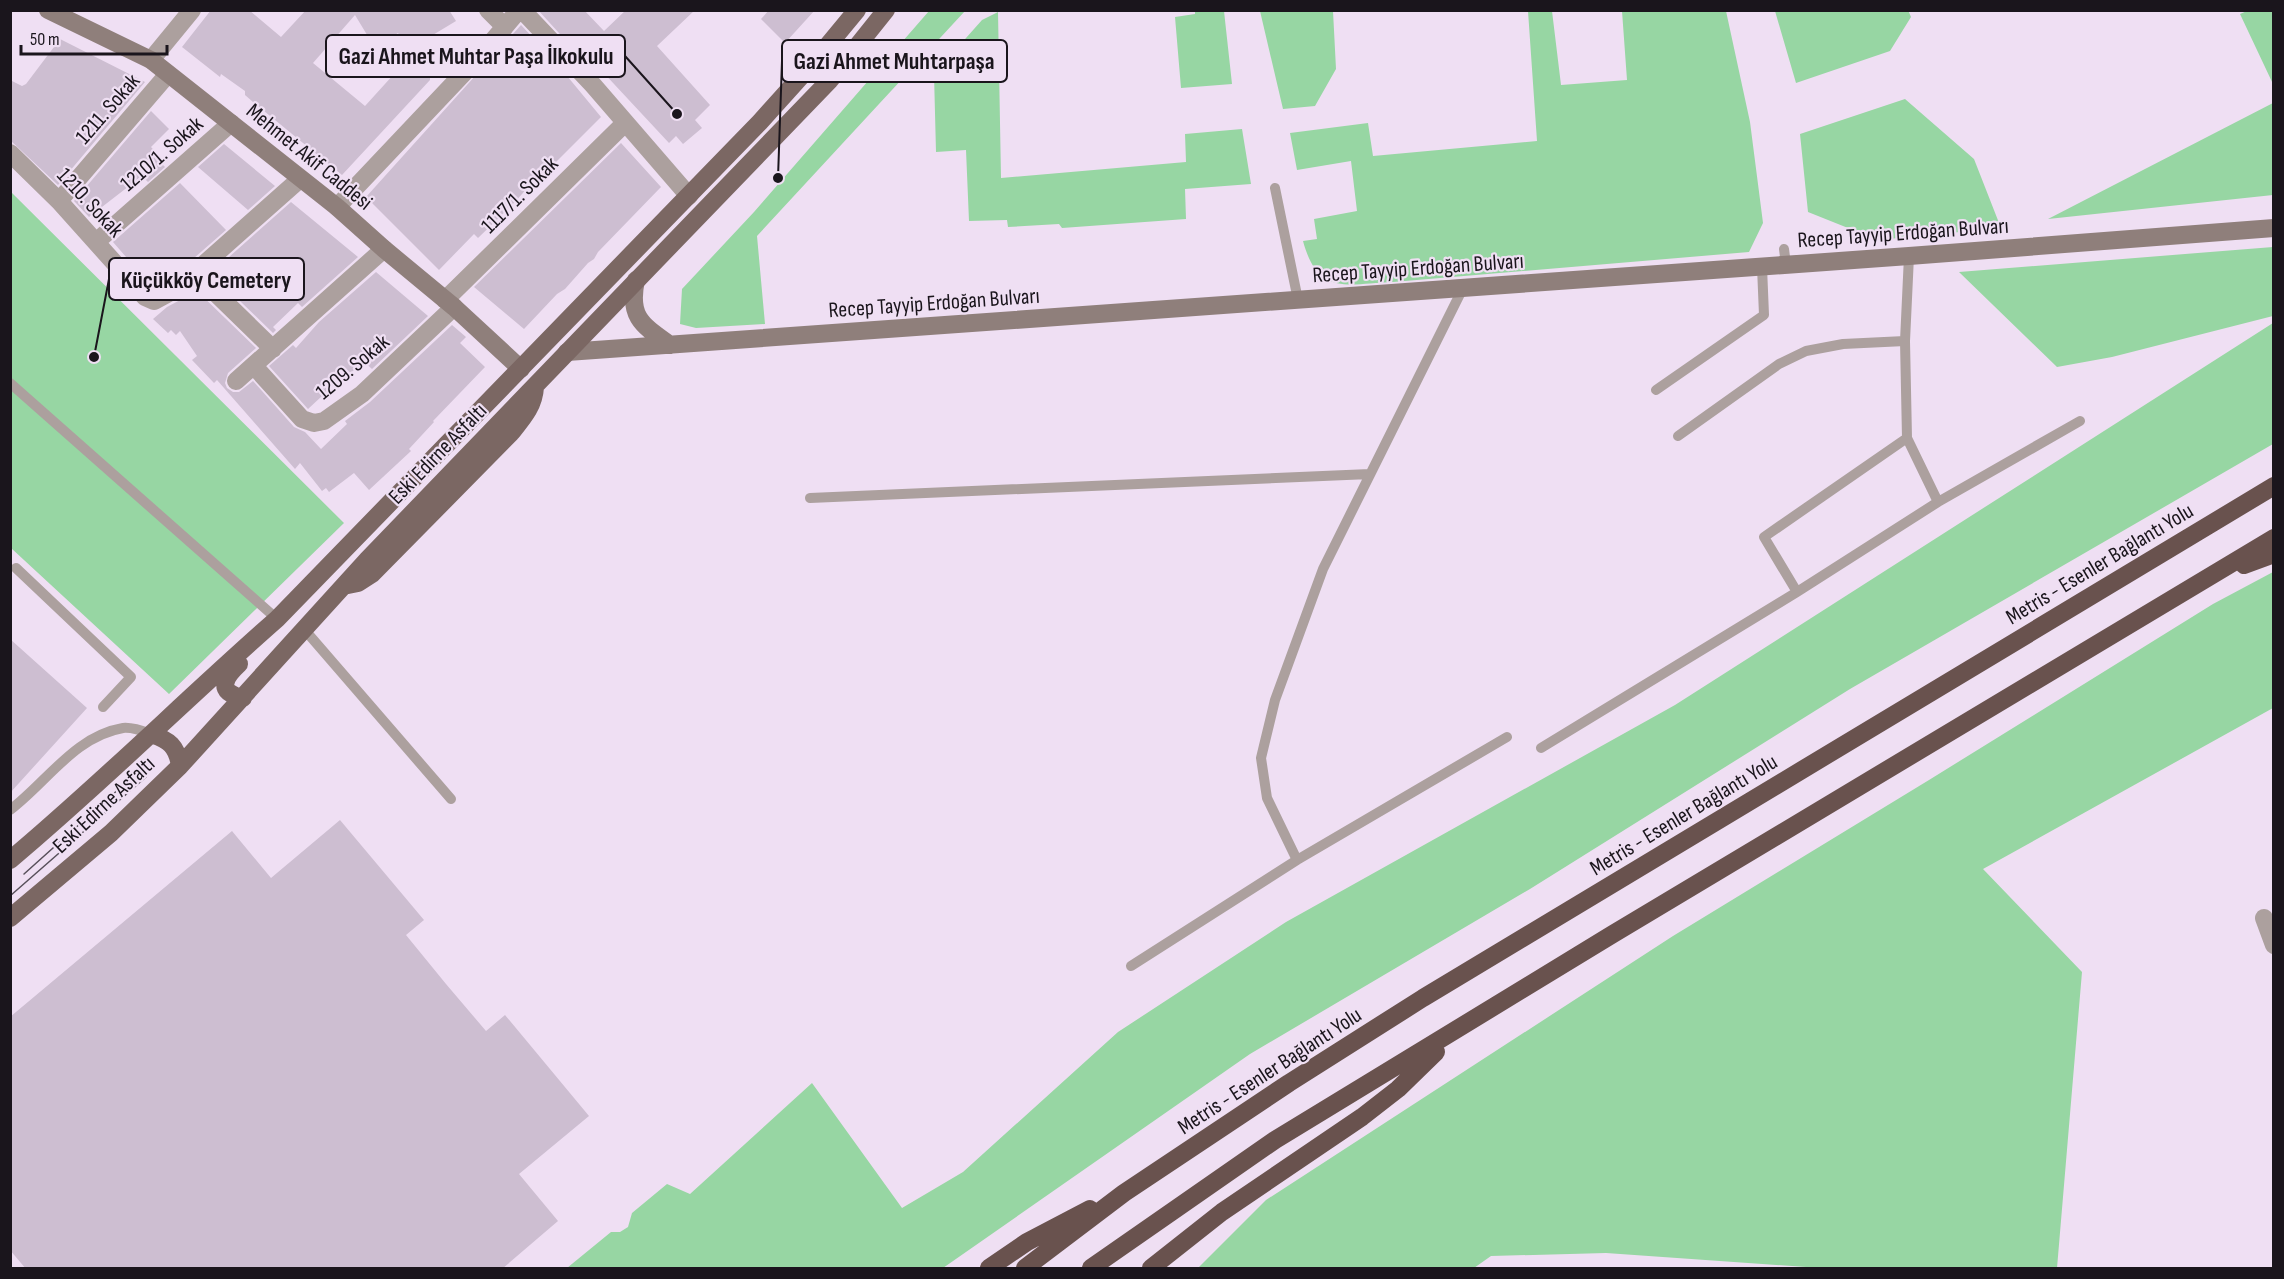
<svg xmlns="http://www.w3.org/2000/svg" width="2284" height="1279" font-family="'Sofia Sans Condensed',sans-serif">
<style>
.green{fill:#97d6a3}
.building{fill:#cdbed1}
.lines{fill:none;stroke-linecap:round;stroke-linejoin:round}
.lane{stroke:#aca09e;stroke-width:10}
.street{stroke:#aca09e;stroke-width:18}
.secondary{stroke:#8f7f7b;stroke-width:18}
.primary{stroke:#7b6763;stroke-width:18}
.highway{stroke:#69524e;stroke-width:18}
.tram{stroke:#58505b;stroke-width:1.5}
.labels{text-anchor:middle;stroke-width:4.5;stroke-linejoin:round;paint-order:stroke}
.street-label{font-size:22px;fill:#1a151c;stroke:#efdff3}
.leader{fill:none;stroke:#1a151c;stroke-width:2}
.callout-dot{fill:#1a151c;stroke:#efdff3;stroke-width:2}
.callout{fill:#efdff3;stroke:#1a151c;stroke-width:2}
.callout-label{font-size:24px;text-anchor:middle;font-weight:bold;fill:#1a151c}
</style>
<rect width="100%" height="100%" fill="#efdff3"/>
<path class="green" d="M1908,10L1911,17L1890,51L1796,83L1775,11Z
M929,11H965L757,236L765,324L696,328L680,324L682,289L754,212Z
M1195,11H1224L1232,84L1181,88L1175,17L1195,14Z
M1260,11H1333L1336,69L1315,106L1283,109Z
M1528,11H1552L1561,85L1627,80L1622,11H1726L1750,122L1763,223L1749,252L1393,282C1345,284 1318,296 1303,241L1317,239L1314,219L1357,211L1351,161L1297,170L1290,133L1368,123L1373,156L1537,141Z
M2247,11H2273V84L2240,14Z
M998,12L1001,178L1186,162L1185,134L1242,129L1251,184L1185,189L1186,219L1062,228L1059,224L1008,227L1007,220L969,221L966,150L936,152L934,74L982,20Z
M1905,99L1974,159L2001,228L1878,240L1808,212L1800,134Z
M2273,103V195L2048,219Z
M10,191L344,523L169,694L11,548Z
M2273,247V316L2112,357L2057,367L1959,272Z
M2273,323V444L1850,689L1530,889L1250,1054L943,1268H567L611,1232H620L628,1227L632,1213L667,1184L690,1194L812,1083L902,1208L963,1172L1118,1032L1286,922L1675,705Z
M2273,572V708L1983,869L2082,972L2057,1268H1820L1606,1253L1491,1256L1474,1268H1198L1266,1200L1673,936L1929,780L2213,604Z"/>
<path class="building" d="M211,10H249L281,37L306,10H449L456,21L408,50L398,33L375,48L355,15L313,63L365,106L414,52L433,72L430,75V80L342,175L253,102L245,95V91L221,74L220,77L182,47Z
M538,10H584L604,31L626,10H695L657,46L710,105L695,120L702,128L683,144L676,136L669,143L573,40L569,44Z
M769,10H815L785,43L761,19Z
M521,25L553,59L601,117L544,174L542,172L512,205L478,238L474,234L439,270L366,197Z
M60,39L145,82L58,185L10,140V80L22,86L26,84Z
M151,111L169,129L151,147L159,156L157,159L165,167L148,182L142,176L89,217L74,201Z
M621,143L661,187L598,252L594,259L588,263L565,289L557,294L524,329L474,287Z
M224,144L275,186L248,210L198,167Z
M180,183L226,230L169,280L153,288L113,242Z
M291,202L358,257L302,307L298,303L273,327L276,330L273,333L211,273Z
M376,272L428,316L372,369L363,361L337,387L335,384L308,409L269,366L293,345L296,348L319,322Z
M194,288L256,348L228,373L225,383L227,388L233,392H239L253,381L294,427L305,432L321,449L347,424L345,421L370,402L452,325L466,337L460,343L485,367L433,421L434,422L409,449L411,451L369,490L354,473L329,492L326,488L322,491L300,463L295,469L217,380L214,383L192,360L197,356L180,331L176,335L171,330L168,333L153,319L167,307L182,299Z
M10,639L87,708L10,793Z
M340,820L424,920L406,935L446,984L486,1031L505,1015L589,1116L519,1174L558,1221L502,1269H26L10,1250V1017L232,831L271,878Z"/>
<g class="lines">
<path class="lane" d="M1275,188L1298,300
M1784,249L1786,265
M10,383L277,619
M1656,390L1764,315L1762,267
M1678,436L1779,364L1806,351L1843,344L1905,341
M810,498L1370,474
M1938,502L2080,421
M16,568L131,677L103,707
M1797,592L1764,537L1907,438
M304,629L451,799
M1541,748L1797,592L1938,502L1907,438L1905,341L1909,256
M10,810C47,782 75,736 123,728C132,727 143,731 151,734
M1297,860L1267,798L1261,758L1275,700L1323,569L1463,288
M1131,966L1297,860L1507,737"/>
<path class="street" d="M488,10L505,27
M522,10L593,85L689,196
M151,60L192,10
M10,153L59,201L145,297L154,301L176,289L300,179
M59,201L168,74
M337,207L477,59L519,10
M96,242L231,123
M194,272L273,349
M445,300L625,123
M254,366L302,419L314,423L324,421L362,394L454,307
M236,381L384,249
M2264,918L2274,945"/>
<path class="secondary" d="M48,10L151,60L337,207L384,249L454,307L521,369
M636,280C628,317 642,325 670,345
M567,352L1909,256L2274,228"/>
<path class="primary" d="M348,585L358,583L372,574L511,433C523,418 534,406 535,387
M239,664C224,678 216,692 243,698
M151,734C169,740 177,746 180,766
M10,860C102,783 187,698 277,619L760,122L814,62L857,10
M10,918L111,833L180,766L367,560L830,80L886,10"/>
<path class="highway" d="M2244,565L2274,554
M989,1268L1027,1242L1090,1209
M1025,1268L1124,1193L1289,1083L1423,998L2274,486
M1091,1268L1275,1140L1613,934L2274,538
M1151,1268L1222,1212L1362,1117L1398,1089L1436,1052"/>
<path class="tram" d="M24,874L140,770
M10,896L146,777"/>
</g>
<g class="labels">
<g class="street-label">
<text transform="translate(107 108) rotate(-49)" y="8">1211. Sokak</text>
<text transform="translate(161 153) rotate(-41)" y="8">1210/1. Sokak</text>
<text transform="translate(310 156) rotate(39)" y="8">Mehmet Akif Caddesi</text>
<text transform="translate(519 194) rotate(-45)" y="8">1117/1. Sokak</text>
<text transform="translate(91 202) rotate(47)" y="8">1210. Sokak</text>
<text transform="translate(1903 232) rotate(-4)" y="8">Recep Tayyip Erdoğan Bulvarı</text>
<text transform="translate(1418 267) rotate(-4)" y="8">Recep Tayyip Erdoğan Bulvarı</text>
<text transform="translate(934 302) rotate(-4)" y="8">Recep Tayyip Erdoğan Bulvarı</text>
<text transform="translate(352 366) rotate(-40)" y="8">1209. Sokak</text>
<text transform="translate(437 453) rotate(-46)" y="8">Eski Edirne Asfaltı</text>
<text transform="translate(2099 563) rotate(-31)" y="8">Metris - Esenler Bağlantı Yolu</text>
<text transform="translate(103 804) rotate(-43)" y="8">Eski Edirne Asfaltı</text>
<text transform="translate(1683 814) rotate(-31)" y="8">Metris - Esenler Bağlantı Yolu</text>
<text transform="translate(1269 1070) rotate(-33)" y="8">Metris - Esenler Bağlantı Yolu</text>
</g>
</g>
<path class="leader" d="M677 114L625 56M778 178L782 61M94 357L109 279"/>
<g class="callout-dot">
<circle cx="677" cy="114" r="6"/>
<circle cx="778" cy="178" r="6"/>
<circle cx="94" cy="357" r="6"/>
</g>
<g class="callout">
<rect x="326" y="35" width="299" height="42" rx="6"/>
<rect x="782" y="40" width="225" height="42" rx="6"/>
<rect x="109" y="258" width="195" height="42" rx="6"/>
</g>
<g class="callout-label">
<text x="476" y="64">Gazi Ahmet Muhtar Paşa İlkokulu</text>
<text x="894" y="69">Gazi Ahmet Muhtarpaşa</text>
<text x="206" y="288">Küçükköy Cemetery</text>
</g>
<rect width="2284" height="1279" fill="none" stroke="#1a151c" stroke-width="24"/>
<path d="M21 45v9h146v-9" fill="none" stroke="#1a151c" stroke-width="3"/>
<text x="30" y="45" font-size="18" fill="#1a151c" stroke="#efdff3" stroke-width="4.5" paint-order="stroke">50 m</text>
</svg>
